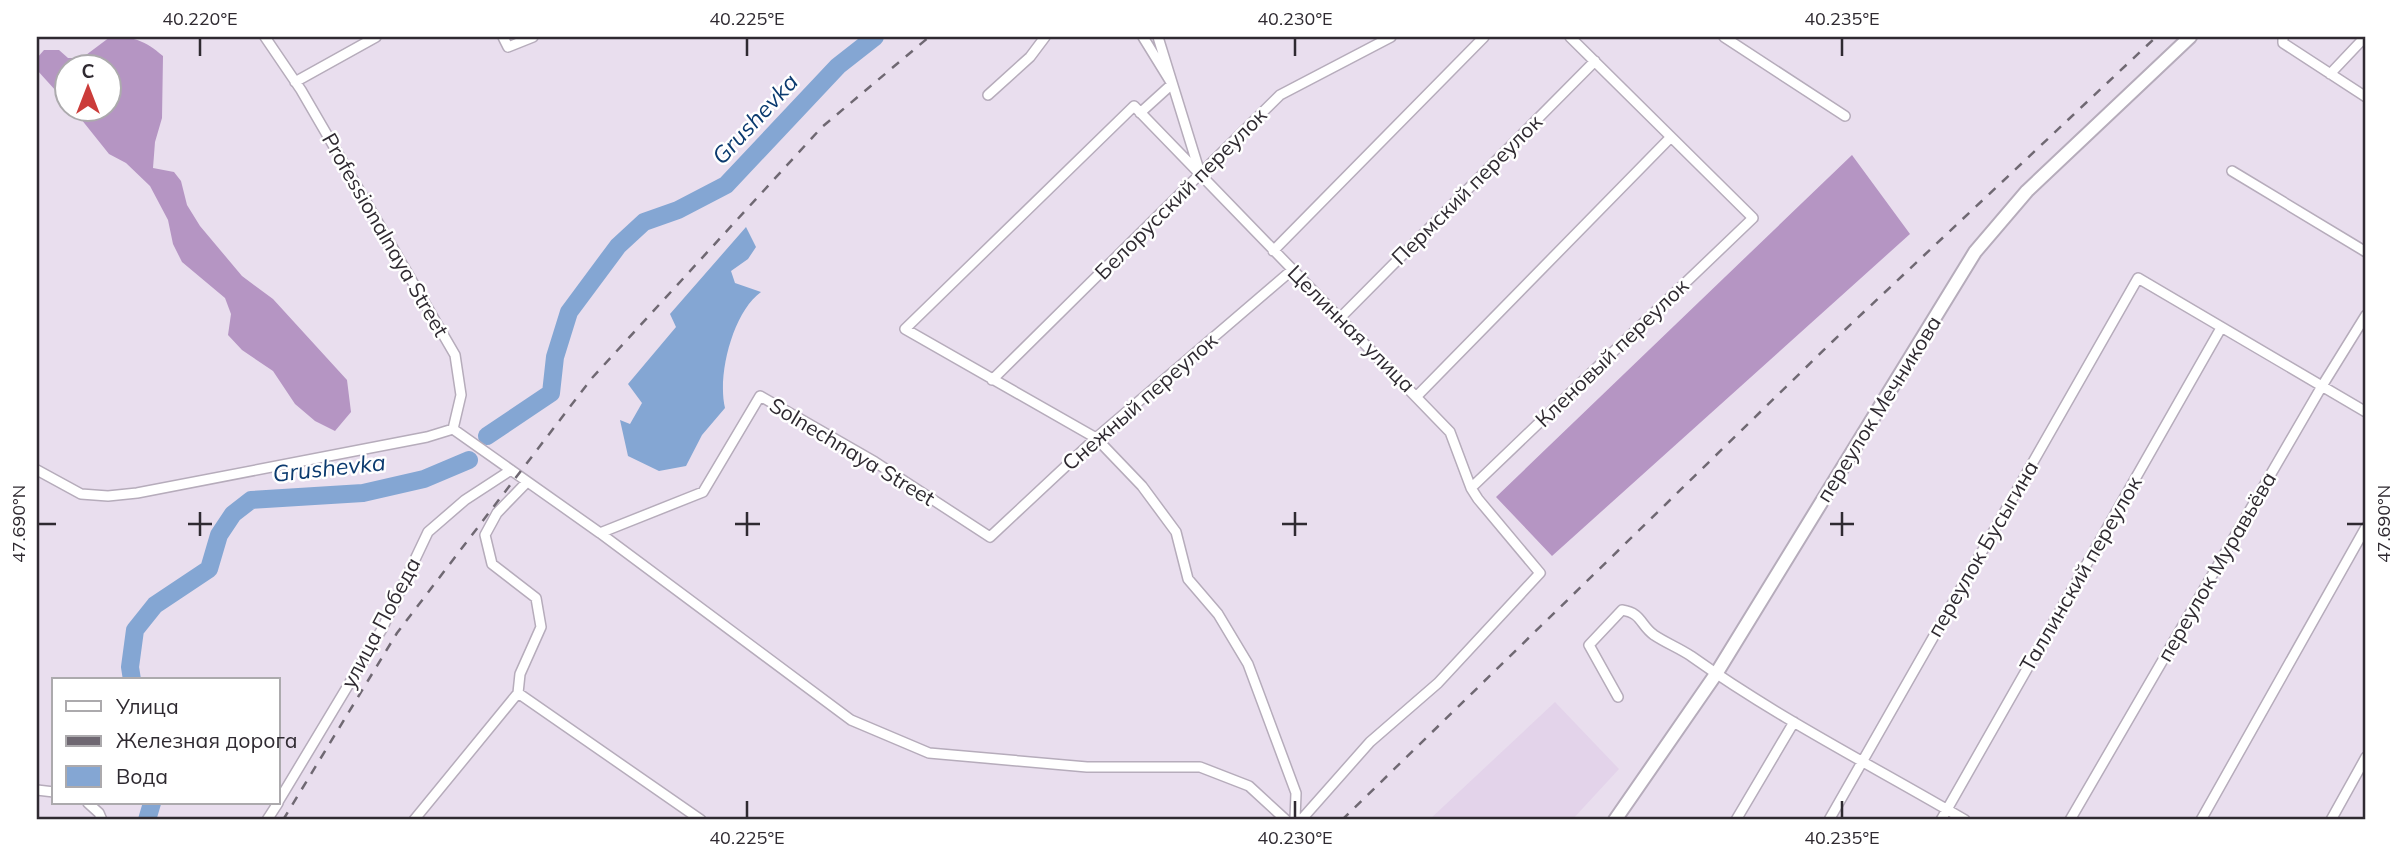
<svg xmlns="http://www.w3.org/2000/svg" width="2403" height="857" font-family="Mulish,sans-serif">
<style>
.built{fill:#e3d3ea}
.forest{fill:#b595c3}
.water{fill:#84a6d3}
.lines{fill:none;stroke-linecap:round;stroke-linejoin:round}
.river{stroke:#84a6d3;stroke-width:18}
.street-casing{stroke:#b6acbb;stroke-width:12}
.secondary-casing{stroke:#b6acbb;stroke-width:16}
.street{stroke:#fff;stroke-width:9}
.secondary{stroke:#fff;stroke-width:12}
.rail{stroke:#6f6872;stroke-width:2.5;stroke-dasharray:9 9;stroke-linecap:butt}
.ticks{fill:none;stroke:#2f2a31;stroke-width:2.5}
.labels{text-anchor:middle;stroke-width:5;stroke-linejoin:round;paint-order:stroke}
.street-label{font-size:21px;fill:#2f2a31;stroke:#fff}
.water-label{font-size:23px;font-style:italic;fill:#0b3a6f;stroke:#fff}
.neatline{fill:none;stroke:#2f2a31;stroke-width:2.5}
.ticks-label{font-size:18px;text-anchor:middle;fill:#2f2a31}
</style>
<rect width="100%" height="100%" fill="#e9deee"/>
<path class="built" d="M1555,702L1619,769L1572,820H1429Z"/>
<path class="forest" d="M110,37C135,37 144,40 163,56L162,118L155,142L153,168L174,172L181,181L187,205L200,226L242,276L273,299L347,380L351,412L335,431L315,421L295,404L273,371L242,350L228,335L231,314L225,298L182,262L173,244L168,220L150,186L126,163L109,154L73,109L108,108V66H66V102L37,70V58L44,50H59L68,58H82Z
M1852,155L1910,234L1552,556L1496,497Z"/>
<path class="water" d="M746,227L756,247L748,259L731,271L735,283L761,292C733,312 717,375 725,408L702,435L686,466L659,471L628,456L620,420L630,424L642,403L628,384L676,327L670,314Z"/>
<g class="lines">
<path class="river" d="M487,436L551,393L555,357L569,312L618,246L644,222L678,210L726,185L838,66L875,37
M132,680L130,667L135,630L155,605L209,569L219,535L233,514L251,500L363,493L424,479L469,460
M147,820L152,803"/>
<g class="street-casing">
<path id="street" d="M265,37L301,90L455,355L461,395L453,429L600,533L851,720L929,753L1087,767H1200L1249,786L1286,820
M503,37L508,47L533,37
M1158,37L1200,173
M1724,37L1845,116
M2283,37V43L2366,97
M2330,74L2365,37
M295,82L376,37
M988,95L1030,57L1045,37
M1140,113L1172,84L1143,37
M2232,171L2366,252
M1273,251L1484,37
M1339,319L1595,61
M992,380L1280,95L1391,37
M1417,396L1671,137
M37,470L81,494L108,496L137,493L427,437L453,429
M1471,488L1753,218L1570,37
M600,533L703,492L760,396L875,462L990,537L1096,438L1292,270
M518,693L701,820
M1618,697L1589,645L1622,610C1642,613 1640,625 1654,635C1666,643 1679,648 1691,656C1778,718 1873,766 1965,820
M37,790L54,792
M278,802L382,629L428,532L465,500L511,470
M88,803L99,813L102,820
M267,820L278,803
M414,820L518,693L520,674L541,627L536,598L492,564L485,535L497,513L527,482
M1295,820L1296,793L1248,664L1218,614L1188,579L1176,532L1142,486L1096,438L905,329L1134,106L1450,432L1471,488L1478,499L1540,573L1438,683L1370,742L1301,820
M1736,820L1794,722
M1829,820L2138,278L2366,412
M1941,820L2221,328
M2070,820L2322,386L2366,315
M2201,820L2366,527
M2331,820L2366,757"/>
</g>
<g class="secondary-casing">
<path id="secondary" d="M1615,820L1716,674L1975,252L2027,191L2190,37"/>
</g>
<use href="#street" class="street"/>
<use href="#secondary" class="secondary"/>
<path class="rail" d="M283,820L397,633L592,378L822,127L929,37
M1342,820L1832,342L2156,37"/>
</g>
<path class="ticks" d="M200,38V56M747,38V56M1295,38V56M1842,38V56M200,512V536M747,512V536M1295,512V536M1842,512V536M38,524H56M188,524H212M735,524H760M1282,524H1307M1830,524H1854M2347,524H2364M747,801V818M1295,801V818M1842,801V818"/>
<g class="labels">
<g class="street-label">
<text transform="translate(1467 190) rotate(-45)" y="7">Пермский переулок</text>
<text transform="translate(1181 194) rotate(-45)" y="7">Белорусский переулок</text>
<text transform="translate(385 235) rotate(60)" y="7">Professionalnaya Street</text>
<text transform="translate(1351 329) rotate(45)" y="7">Целинная улица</text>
<text transform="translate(1612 353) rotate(-44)" y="7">Кленовый переулок</text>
<text transform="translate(1140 402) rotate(-41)" y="7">Снежный переулок</text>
<text transform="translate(1879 409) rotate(-58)" y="7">переулок Мечникова</text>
<text transform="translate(852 452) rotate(31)" y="7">Solnechnaya Street</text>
<text transform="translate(1983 549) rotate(-60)" y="7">переулок Бусыгина</text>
<text transform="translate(2217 567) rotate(-60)" y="7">переулок Муравьёва</text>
<text transform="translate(2081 574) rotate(-60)" y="7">Таллинский переулок</text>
<text transform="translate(381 623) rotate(-62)" y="7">улица Победа</text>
</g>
<g class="water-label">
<text transform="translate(755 119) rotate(-47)" y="8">Grushevka</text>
<text transform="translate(329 468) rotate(-6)" y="8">Grushevka</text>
</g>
</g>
<rect width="2403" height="857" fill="none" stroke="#ffffff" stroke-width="77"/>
<rect x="52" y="678" width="228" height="126" fill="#ffffff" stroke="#acaaad" stroke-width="2"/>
<rect x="66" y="701" width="35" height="10" fill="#ffffff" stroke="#acaaad" stroke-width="2"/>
<text x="116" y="714" font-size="21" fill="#2f2a31">Улица</text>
<rect x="66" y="736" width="35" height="10" fill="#6f6872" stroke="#acaaad" stroke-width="2"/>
<text x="116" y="748" font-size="21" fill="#2f2a31">Железная дорога</text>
<rect x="66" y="766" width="35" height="21" fill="#84a6d3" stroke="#acaaad" stroke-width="2"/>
<text x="116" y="784" font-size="21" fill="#2f2a31">Вода</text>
<g transform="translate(88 88)"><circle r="33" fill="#ffffff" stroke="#acaaad" stroke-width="2"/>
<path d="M0-5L12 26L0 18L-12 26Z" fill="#cb3c3a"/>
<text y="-10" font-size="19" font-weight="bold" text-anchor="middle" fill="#2f2a31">С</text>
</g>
<rect x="38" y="38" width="2326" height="780" class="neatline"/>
<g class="ticks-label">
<text x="200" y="25">40.220°E</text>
<text x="747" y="25">40.225°E</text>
<text x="1295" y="25">40.230°E</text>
<text x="1842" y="25">40.235°E</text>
<text transform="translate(19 524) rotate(-90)" y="6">47.690°N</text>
<text transform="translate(2384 524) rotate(-90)" y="6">47.690°N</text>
<text x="747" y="844">40.225°E</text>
<text x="1295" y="844">40.230°E</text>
<text x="1842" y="844">40.235°E</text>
</g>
</svg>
